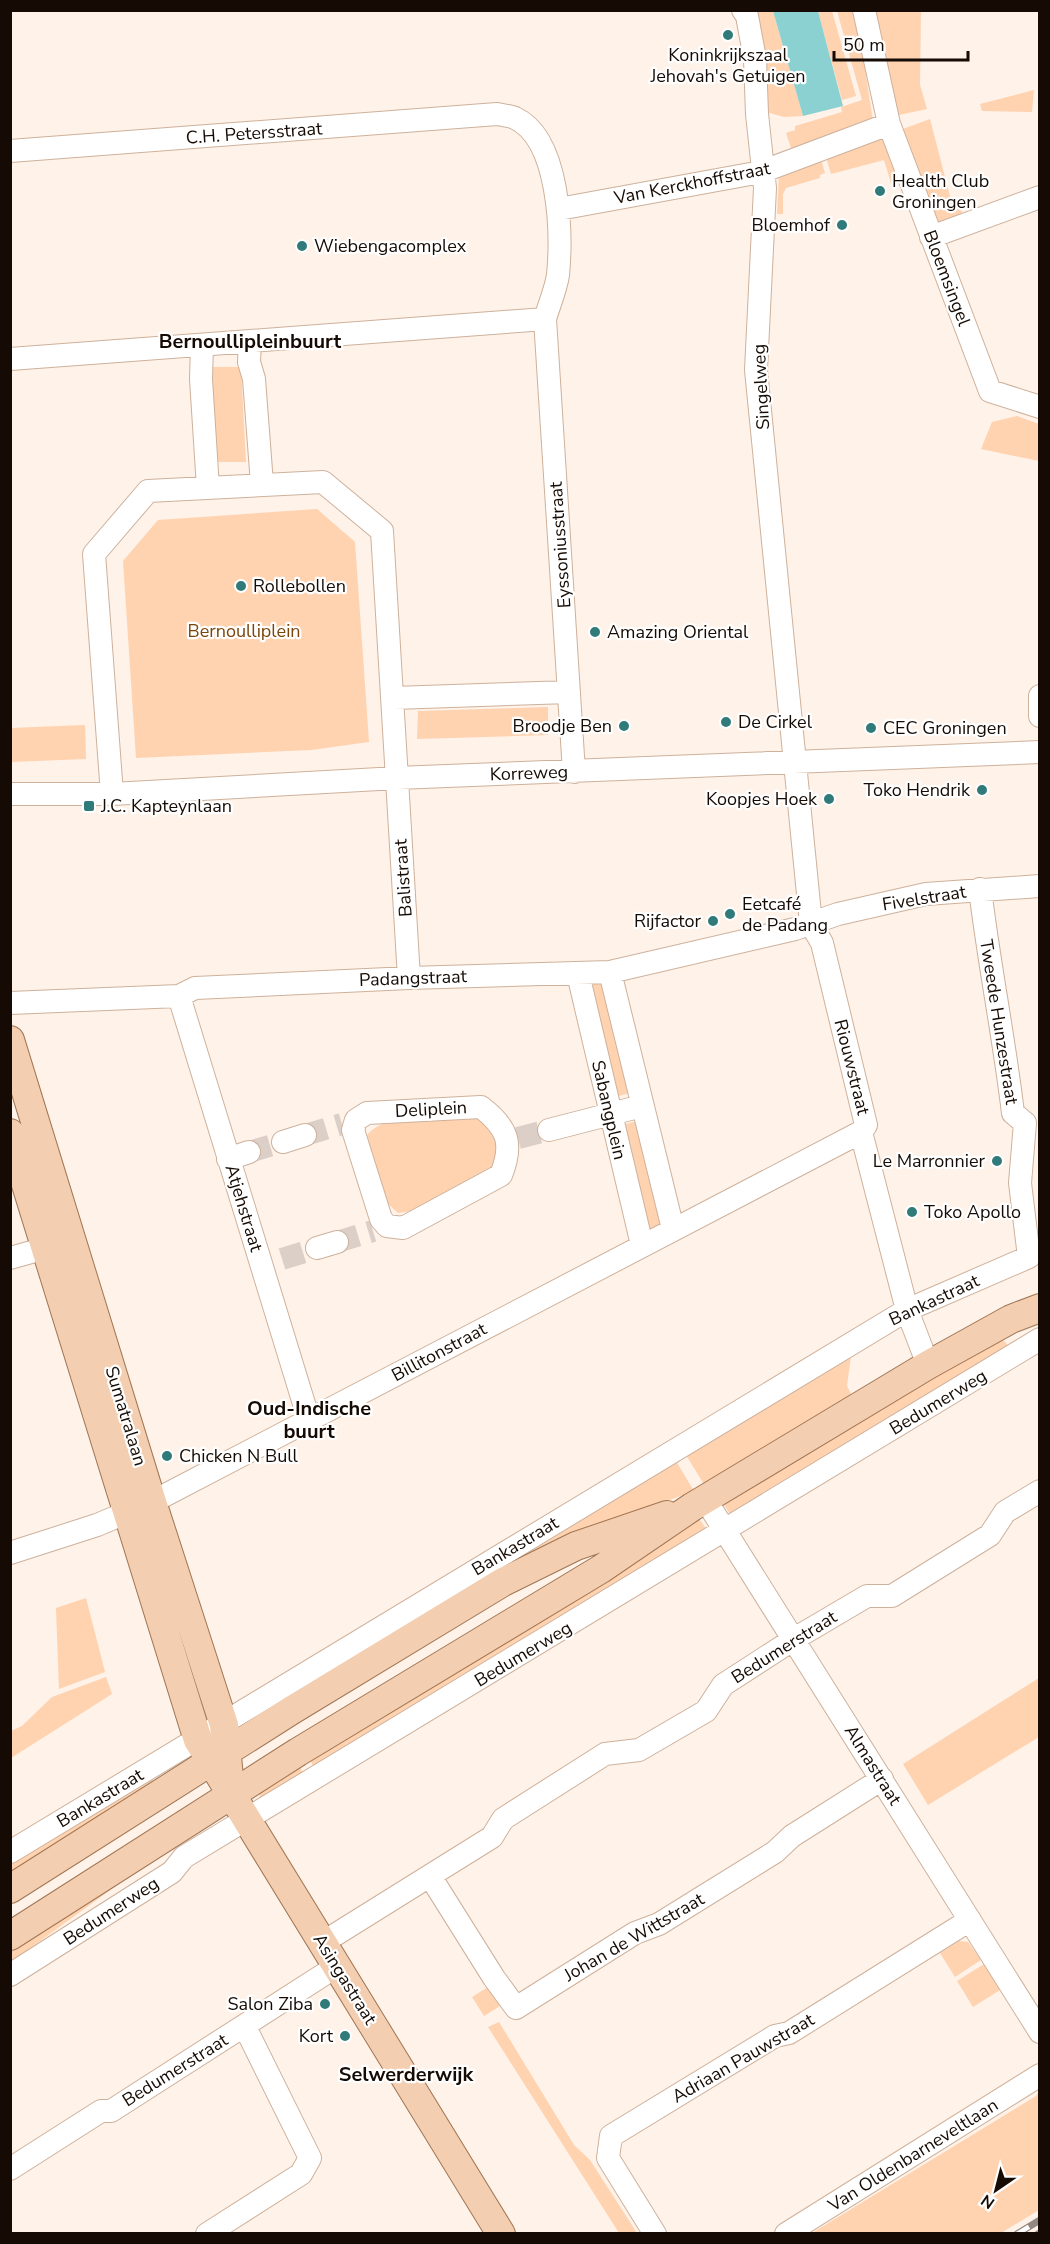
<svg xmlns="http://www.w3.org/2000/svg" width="1050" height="2244" font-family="'Nunito Sans',sans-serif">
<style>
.green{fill:#ffd2b0}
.water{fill:#8cd1d1}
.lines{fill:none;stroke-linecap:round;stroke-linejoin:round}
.minor-tunnel{stroke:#dbcfc7;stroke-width:22;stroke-dasharray:22 11;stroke-linecap:butt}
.minor-casing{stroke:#ceb19b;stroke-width:24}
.major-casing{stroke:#a07553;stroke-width:30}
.minor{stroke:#fff;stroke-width:22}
.major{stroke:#f3ceb1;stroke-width:28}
.rail-casing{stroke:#948981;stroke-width:7}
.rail{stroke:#fff;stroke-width:4.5;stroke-dasharray:14;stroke-linecap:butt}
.poi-dot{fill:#307a7a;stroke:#fff;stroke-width:2}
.labels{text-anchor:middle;stroke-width:4.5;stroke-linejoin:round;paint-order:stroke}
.poi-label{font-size:18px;fill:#150b04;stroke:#fff;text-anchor:start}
.street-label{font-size:18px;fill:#150b04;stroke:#fff}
.park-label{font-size:18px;fill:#7b450b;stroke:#fff}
.neighbourhood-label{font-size:20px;font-weight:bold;fill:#150b04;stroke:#fff}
</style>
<rect width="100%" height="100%" fill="#fef2e9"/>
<path class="green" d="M752,11H773L803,116L784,117L766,112L763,40Z
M818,11H832L856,96L842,100Z
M837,11H856L873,121L792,151L786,133L795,130V126L842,112L841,107L862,100Z
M874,11H921L920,85L927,109L899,115Z
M1034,90L1032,112L982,111L980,104Z
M930,119L951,200L958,198L963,217L935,224L903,129Z
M878,136L884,139L900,180L891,183L884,160L831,174L825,154Z
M820,156L825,173L820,175V178L786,188L783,194V214H777L779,174Z
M210,367H241L246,462H216Z
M1017,416L1039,424V461L981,449L992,422Z
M317,509L355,542L369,742L311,750L136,758L123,561L158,520Z
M548,707V735L417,739L418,711Z
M85,725L86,759L11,762V728Z
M602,981L634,1092L611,1098L587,985Z
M451,1116L487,1119L501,1154L486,1174L412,1211L398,1213L387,1203L367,1135C386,1113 425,1118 451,1116Z
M641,1120L662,1223L651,1229L644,1226L618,1126Z
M1001,1338L1009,1346L731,1516L722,1501Z
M851,1355L847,1386L853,1398L705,1486L686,1455Z
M676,1461L694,1491L563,1539L422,1613Z
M698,1517L707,1530L315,1769L307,1755Z
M86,1598L105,1672L59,1689L56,1608Z
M106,1677L112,1694L11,1758V1731L22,1726L52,1697Z
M1039,1678V1737L928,1805L903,1764Z
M297,1761L304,1775L260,1800L259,1789Z
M151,1777L156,1787L11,1872V1861Z
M127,1878L11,1962V1947Z
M959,1941L968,1942L981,1960L955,1977L940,1953Z
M984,1964L1000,1990L973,2007L957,1981Z
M488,1987L500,2006L484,2016L472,1997Z
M499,2022L574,2145L590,2160L637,2233H619L488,2027Z
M1039,2091V2210L1001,2233H812L1036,2096Z"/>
<path class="water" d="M773,11H818L843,106L803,116Z"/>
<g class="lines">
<path class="minor-tunnel" d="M305,1135L342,1124
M518,1138L549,1130
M249,1152L283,1142
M337,1242L373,1231
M282,1259L317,1248"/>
<g class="minor-casing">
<path id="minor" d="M864,10L889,124L990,391L1040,407
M10,151L497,114C502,115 510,116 515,118C560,139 562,233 558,275C556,289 549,305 545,319L574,772
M559,209L761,172L889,124
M931,237L1040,197
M250,341L249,362L254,379L262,484
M202,346L201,379L208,488
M10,359L545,319
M1040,696V716
M394,698L569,692
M10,794H112L397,778L1040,752
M112,794L94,554L148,491L323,482L382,531L409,978
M980,889C989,964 1004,1037 1013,1113L1025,1123
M610,972L673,1229
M578,974L642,1245
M179,996L309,1420
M10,1003L179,996L195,988L409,978L610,972L795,929L838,914L926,894L1040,886
M481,1107C507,1127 514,1143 501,1175L403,1228L387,1226L381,1219L353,1130L356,1120L367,1113Z
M549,1130L642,1106
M861,1132L907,1310L928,1365
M283,1142L305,1135
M228,1159L249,1152
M317,1248L337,1242
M10,1258L60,1244
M705,1499L1040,2032
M10,1553L97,1525L152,1502L861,1132L866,1125L822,943L811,924L756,370L765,188L757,114L755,59L747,16L743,10
M10,1852L907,1310L1029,1257L1020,1183L1025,1123
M430,1876L494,1978L516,2008L635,1933L659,1924L775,1852L792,1836L882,1779
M322,1943L492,1837L503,1819L605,1754L639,1750L706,1711L723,1685L794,1639L867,1596H892L990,1535L1005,1512L1040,1491
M10,1975L172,1872L184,1857L1040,1339
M10,2169L101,2111H111L337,1966
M207,2234L301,2174L310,2158L245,2027
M655,2234L608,2158L611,2136L775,2036L789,2033L970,1920
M786,2234L1040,2075"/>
</g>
<g class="major-casing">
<path id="major" d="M10,1040L152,1502L224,1725L230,1788
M10,1133L198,1740L501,2234
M10,1889L292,1710L503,1582L576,1546L667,1515
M10,1936L298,1752L601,1569L692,1507L928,1365L1011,1319L1040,1308"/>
</g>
<use href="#minor" class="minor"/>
<use href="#major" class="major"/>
<g class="rail-casing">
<path id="rail" d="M1017,2234L1040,2220
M1038,2234L1040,2233"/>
</g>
<use href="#rail" class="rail"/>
</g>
<g class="poi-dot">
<circle cx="728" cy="35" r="6"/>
<circle cx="880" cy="191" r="6"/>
<circle cx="842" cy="225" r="6"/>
<circle cx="302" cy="246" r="6"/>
<circle cx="241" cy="586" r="6"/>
<circle cx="595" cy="632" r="6"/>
<circle cx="726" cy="722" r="6"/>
<circle cx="624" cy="726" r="6"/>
<circle cx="871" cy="728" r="6"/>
<circle cx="982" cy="790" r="6"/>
<circle cx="829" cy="799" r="6"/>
<rect x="83" y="800" width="12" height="12" rx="3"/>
<circle cx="730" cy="914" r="6"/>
<circle cx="713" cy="921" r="6"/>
<circle cx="997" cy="1161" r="6"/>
<circle cx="912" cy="1212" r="6"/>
<circle cx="167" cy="1456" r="6"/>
<circle cx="325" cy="2004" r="6"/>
<circle cx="345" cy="2036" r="6"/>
</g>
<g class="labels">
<g class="poi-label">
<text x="728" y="61" text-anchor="middle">Koninkrijkszaal<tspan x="728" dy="21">Jehovah's Getuigen</tspan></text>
<text x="892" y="187">Health Club<tspan x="892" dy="21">Groningen</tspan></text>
<text x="830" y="231" text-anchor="end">Bloemhof</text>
<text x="314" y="252">Wiebengacomplex</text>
<text x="253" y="592">Rollebollen</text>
<text x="607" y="638">Amazing Oriental</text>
<text x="738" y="728">De Cirkel</text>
<text x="612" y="732" text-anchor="end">Broodje Ben</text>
<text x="883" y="734">CEC Groningen</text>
<text x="970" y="796" text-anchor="end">Toko Hendrik</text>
<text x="817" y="805" text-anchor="end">Koopjes Hoek</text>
<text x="101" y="812">J.C. Kapteynlaan</text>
<text x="742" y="910">Eetcafé<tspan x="742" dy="21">de Padang</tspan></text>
<text x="701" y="927" text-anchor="end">Rijfactor</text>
<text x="985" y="1167" text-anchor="end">Le Marronnier</text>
<text x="924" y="1218">Toko Apollo</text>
<text x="179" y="1462">Chicken N Bull</text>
<text x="313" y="2010" text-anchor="end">Salon Ziba</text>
<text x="333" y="2042" text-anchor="end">Kort</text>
</g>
<g class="street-label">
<text transform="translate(254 133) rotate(-4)" y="6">C.H. Petersstraat</text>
<text transform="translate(692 183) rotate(-11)" y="6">Van Kerckhoffstraat</text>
<text transform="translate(947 278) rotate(69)" y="6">Bloemsingel</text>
<text transform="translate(761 387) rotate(-93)" y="6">Singelweg</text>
<text transform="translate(560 545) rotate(-94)" y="6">Eyssoniusstraat</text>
<text transform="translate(529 773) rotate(-2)" y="6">Korreweg</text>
<text transform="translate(403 878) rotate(-94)" y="6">Balistraat</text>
<text transform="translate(924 898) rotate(-9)" y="6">Fivelstraat</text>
<text transform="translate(413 978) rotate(-2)" y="6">Padangstraat</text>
<text transform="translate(999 1022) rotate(81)" y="6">Tweede Hunzestraat</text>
<text transform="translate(852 1067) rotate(76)" y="6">Riouwstraat</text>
<text transform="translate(431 1109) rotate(-3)" y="6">Deliplein</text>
<text transform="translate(609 1110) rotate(77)" y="6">Sabangplein</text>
<text transform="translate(244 1208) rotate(73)" y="6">Atjehstraat</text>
<text transform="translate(934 1300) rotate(-25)" y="6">Bankastraat</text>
<text transform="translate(439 1352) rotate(-28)" y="6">Billitonstraat</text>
<text transform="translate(938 1402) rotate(-31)" y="6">Bedumerweg</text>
<text transform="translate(126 1416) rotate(73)" y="6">Sumatralaan</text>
<text transform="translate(515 1546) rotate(-31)" y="6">Bankastraat</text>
<text transform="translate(784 1647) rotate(-32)" y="6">Bedumerstraat</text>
<text transform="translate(523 1654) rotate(-31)" y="6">Bedumerweg</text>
<text transform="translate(873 1765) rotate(58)" y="6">Almastraat</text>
<text transform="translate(100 1798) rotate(-31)" y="6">Bankastraat</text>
<text transform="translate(111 1911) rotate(-33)" y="6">Bedumerweg</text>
<text transform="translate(634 1937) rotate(-30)" y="6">Johan de Wittstraat</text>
<text transform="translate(345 1979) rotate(58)" y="6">Asingastraat</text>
<text transform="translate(743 2058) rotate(-30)" y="6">Adriaan Pauwstraat</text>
<text transform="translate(175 2070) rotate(-32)" y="6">Bedumerstraat</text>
<text transform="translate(913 2155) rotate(-32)" y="6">Van Oldenbarneveltlaan</text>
</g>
<g class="park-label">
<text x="244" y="637">Bernoulliplein</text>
</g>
<g class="neighbourhood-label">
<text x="250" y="348">Bernoullipleinbuurt</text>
<text x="309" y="1415">Oud-Indische<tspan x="309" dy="23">buurt</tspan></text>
<text x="406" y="2081">Selwerderwijk</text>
</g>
</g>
<rect width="1050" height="2244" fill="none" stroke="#150b04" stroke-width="24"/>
<g transform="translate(996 2190) rotate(215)" stroke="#ffffff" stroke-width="4.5" paint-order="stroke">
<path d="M0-4.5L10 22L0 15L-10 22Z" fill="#150b04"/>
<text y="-9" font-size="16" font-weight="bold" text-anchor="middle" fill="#150b04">N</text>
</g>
<path d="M834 51v9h134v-9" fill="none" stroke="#150b04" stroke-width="3"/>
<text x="843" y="51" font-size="18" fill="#150b04" stroke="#ffffff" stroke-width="4.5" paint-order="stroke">50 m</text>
</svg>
